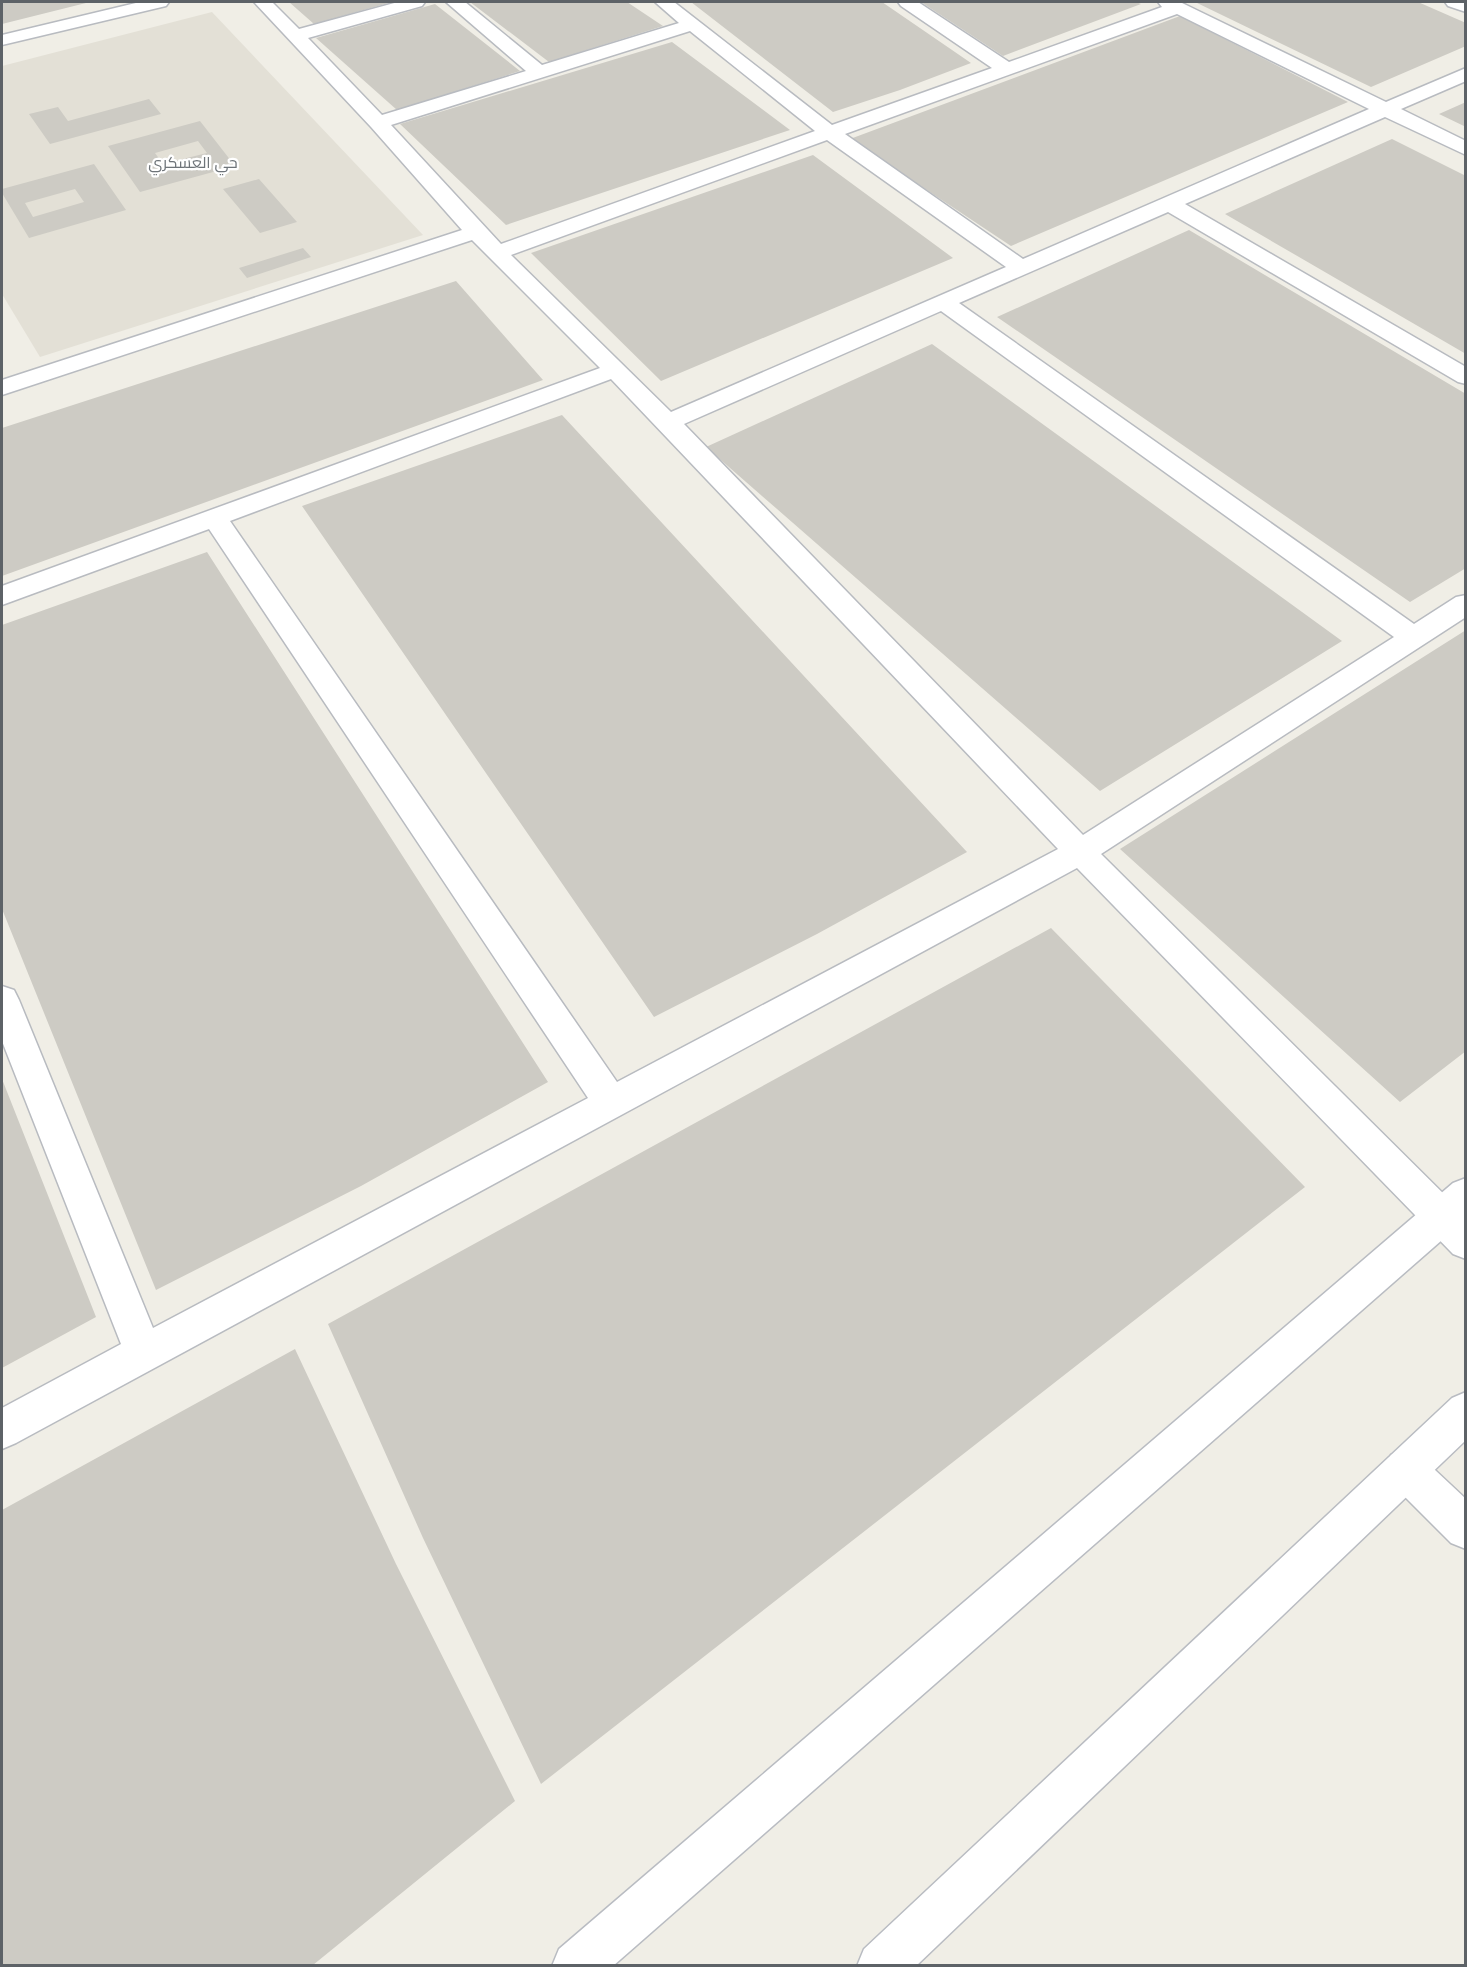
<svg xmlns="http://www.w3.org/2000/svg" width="1467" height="1967" font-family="Roboto,Cairo,sans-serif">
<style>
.education{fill:#e3e0d6}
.building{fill:#cdcbc4;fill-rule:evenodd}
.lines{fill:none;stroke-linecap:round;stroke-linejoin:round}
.street-casing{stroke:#b8bbc0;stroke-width:3}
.secondary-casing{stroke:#b9bcc2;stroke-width:3}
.street{fill:#fff;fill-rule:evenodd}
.secondary{fill:#fff;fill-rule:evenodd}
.labels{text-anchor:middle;stroke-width:4.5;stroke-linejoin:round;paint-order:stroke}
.far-quarter-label{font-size:16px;fill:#6e7479;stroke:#fff}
</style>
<rect width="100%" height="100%" fill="#f0eee6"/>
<path class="education" d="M212,12L423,235L40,357L2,294V66Z"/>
<path class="building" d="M2,2H90L2,24Z
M289,2H392L314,24Z
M470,2H627L663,26L549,62Z
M691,2H882L971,63L900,90L833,112Z
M921,2H1136L1141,4L1003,56Z
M1195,2H1418L1466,23V46L1371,87Z
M435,4L520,71L397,110L316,38Z
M1180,16L1348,102L1011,246L850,139Z
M672,42L790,130L506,225L400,124Z
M149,99L161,114L50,144L29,114L58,107L68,121Z
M1466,102V127L1439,114Z
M200,121L235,166L140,192L108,146ZM198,141L207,153L163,164L155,153Z
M1392,139L1466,176V354L1225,214Z
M813,155L953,258L661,381L531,253Z
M94,164L126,210L29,238L2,193V189ZM75,189L84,202L33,217L25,203Z
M259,179L297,222L260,233L223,189Z
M1189,230L1466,394V568L1410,602L997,317Z
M303,248L311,257L247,278L239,268Z
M456,281L543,380L2,576V428Z
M932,344L1342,641L1100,791L706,447Z
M562,415L967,852L817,934L654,1017L302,506Z
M207,552L548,1082L361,1186L156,1290L2,909V625Z
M1466,630V1051L1400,1102L1120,849Z
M1051,928L1305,1187L541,1784L423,1538L328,1324Z
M2,1079L96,1317L2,1368Z
M295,1349L396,1564L515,1801L313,1965H2V1510Z"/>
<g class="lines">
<g class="street-casing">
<path id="street" d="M140,2H169L166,6L2,45V35Z
M254,2H272L299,29L398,2H425L422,6L308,38L382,115L526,71L446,2H465L542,65L679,23L655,2H674L832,125L992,68L901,6L898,2H918L1009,62L1162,7L1158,2H1180L1386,102L1466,68V81L1401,109L1466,141V155L1385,117L1185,204L1466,367V384L1458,382L1168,212L959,303L1414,624L1456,597L1466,595V617L1101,854L1466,1216V1259L1453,1254L1077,868L16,1443L2,1449V1408L121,1344L2,1041V986L14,990L19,1000L153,1328L588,1098L209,529L2,605V586L600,368L472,240L2,395V380L462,230L371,127ZM1177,14L1369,109L1023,259L845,134ZM690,31L815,131L501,244L391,125ZM827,140L1006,267L671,412L511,255ZM941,311L1394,637L1083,835L684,424ZM611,379L1058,849L617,1082L230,521Z
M1445,2H1466V12L1448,6Z
M1405,1449L1419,1455L1466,1499V1549L1451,1543L1391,1483L1385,1469L1391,1455Z"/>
</g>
<g class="secondary-casing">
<path id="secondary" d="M1466,1178V1219L613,1966H552L559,1949L1453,1183Z
M1466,1392V1440L916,1966H857L864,1949L1452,1398Z"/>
</g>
<use href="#street" class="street"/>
<use href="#secondary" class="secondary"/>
</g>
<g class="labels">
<g class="far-quarter-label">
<text x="193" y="168">حي العسكري</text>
</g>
</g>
<rect width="1467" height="1967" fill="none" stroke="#5d6267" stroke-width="6"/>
</svg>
